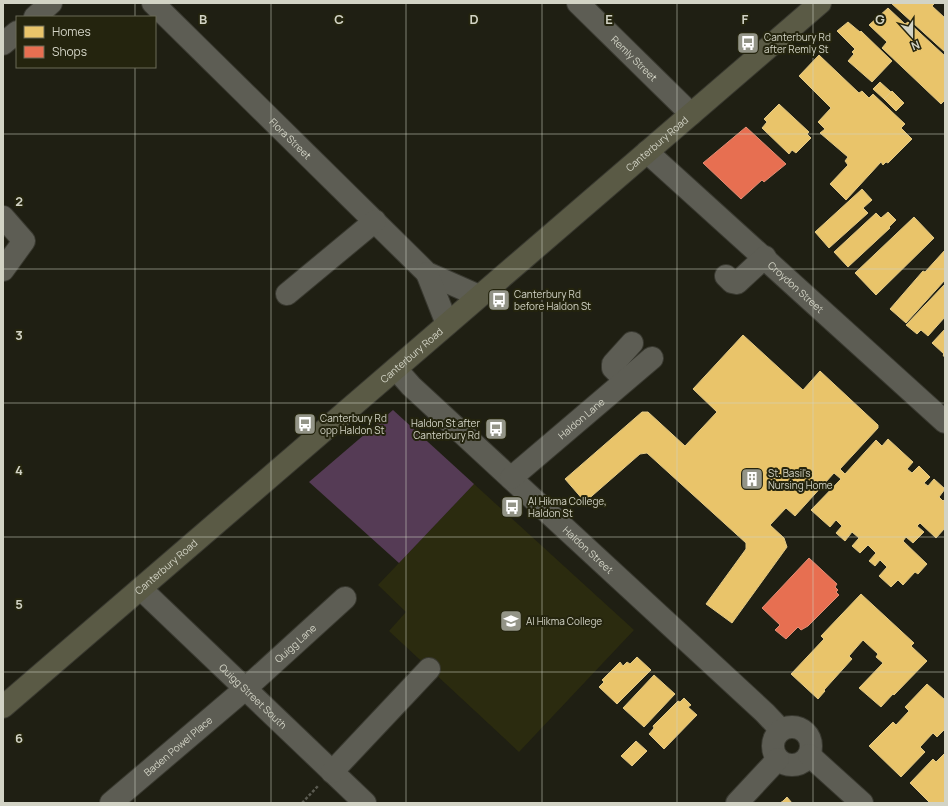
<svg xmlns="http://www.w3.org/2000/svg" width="948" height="806" font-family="Manrope,sans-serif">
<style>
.built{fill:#2b2b0f}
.green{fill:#553b55}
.homes{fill:#e9c46a;stroke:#e2c885}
.shops{fill:#e76f51;stroke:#e18d74}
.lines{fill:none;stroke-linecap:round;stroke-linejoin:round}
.minor-casing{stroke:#393930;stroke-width:24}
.highway-casing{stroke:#393930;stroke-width:24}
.path{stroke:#5a5a50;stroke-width:2.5;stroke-dasharray:3 2;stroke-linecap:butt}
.minor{stroke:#5d5d54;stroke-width:22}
.highway{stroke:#5a5a45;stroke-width:22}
.grid{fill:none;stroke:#d2d3c5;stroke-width:1;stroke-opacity:0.55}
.labels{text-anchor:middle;stroke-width:4;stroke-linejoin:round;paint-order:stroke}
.poi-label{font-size:10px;fill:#d2d3c5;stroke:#24240e;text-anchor:start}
.street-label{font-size:10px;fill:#d2d3c5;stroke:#24240e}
.grid-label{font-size:13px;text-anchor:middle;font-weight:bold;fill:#d2d3c5;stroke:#24240e;stroke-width:4;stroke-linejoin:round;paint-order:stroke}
</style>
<rect width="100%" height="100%" fill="#1f1f13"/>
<path class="built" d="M474,484L634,630L519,752L389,631L406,612L378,585Z"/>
<path class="green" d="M393,410L474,484L399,563L309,482Z"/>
<path class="homes" d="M891,3H935L932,6L945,18V52Z
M888,8L905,24L908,22L945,56V100L941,104L882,48L887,42L869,25Z
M848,22L860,32L861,31L892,61L872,82L848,61L854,54L852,52L855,49L837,31Z
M819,55L859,93L862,91L869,98L873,94L905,124L901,128L912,139L888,163L886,162L883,165L881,162L846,200L830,184L848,165L845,161L848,157L820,133L825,129L818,122L831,108L799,76Z
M880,82L891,92L884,99L873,89Z
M892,91L904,103L896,111L884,99Z
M779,104L809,132L807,134L811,138L796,153L792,150L789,154L762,128L767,122L764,119Z
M862,189L872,200L863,208L868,213L829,248L815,232Z
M888,212L896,220L889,227L890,228L848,267L834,252L876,213L881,218Z
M914,217L934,238L876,295L855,273Z
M945,250V280L906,323L890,309L923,271L925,272Z
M945,284V317L928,336L921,330L917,334L906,325Z
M945,329V358L943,355L944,354L932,343Z
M743,335L803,390L820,371L878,425V428L840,469L845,474L876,440L882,446L888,439L913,462L907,469L912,473L919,466L930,477L924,483L928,486L934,479L945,489L939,497L943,501L945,499V528L936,538L920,523L917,526L924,532L913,543L906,537L903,541L927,564L918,574L915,572L903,585L898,580L891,587L879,576L887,567L880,560L875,566L869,561L876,553L868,545L860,553L852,546L859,538L852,532L845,541L836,533L842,526L836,520L830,527L811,510L841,479L834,473L795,516L786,508L770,525L784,538L787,547L732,623L706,604L746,549V543L647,453L640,454L585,502L565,479L642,412H648L685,446L717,412L693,389Z
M861,594L914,643L911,646L927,661L894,695L893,694L881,707L859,688L883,663L876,657L878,654L863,640L849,656L852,659L824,690L825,691L818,699L791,674L824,639L821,636Z
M637,657L651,670L617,704L599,687L604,682L602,680L620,662L623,666L627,662L630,664Z
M654,675L675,694L644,727L623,708Z
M927,684L945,700V729L937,737L933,733L920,747L925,752L901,777L869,746L893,722L896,725L909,711L905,707Z
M684,698L691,705L688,707L697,715L664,749L649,734L654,728L653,726L678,701L680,702Z
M636,741L647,751L632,766L621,756Z
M945,753V803H930L910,783L933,759L936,762Z
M787,797L792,803H780L783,801Z"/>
<path class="shops" d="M746,127L786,164L764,182L762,180L741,199L703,163Z
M809,558L837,584L835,587L838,590L836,592L839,595L808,626L801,630L798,627L786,639L775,630L780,625L762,608Z"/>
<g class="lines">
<g class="minor-casing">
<g id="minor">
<path id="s1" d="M153,3L427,273L479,296"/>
<path id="s2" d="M578,3L691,114"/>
<path d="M35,17L51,3"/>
<path d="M3,44L17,32"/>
<path id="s3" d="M647,152L945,422"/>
<path d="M3,217L24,241L3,270"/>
<path d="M427,273L447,324"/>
<path d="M726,276L732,282L737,283L765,257"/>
<path d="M287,294L375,221"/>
<path id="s4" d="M396,369L411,386L765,713L781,730"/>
<path d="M625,380L613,368V364L632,343"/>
<path id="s5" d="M511,478L652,358"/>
<path id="s6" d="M141,589L365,803"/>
<circle cx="792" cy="746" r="19"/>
<path d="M809,755L862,803"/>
<path d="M332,772L429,669"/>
<path id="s7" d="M111,803L245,689L345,598"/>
<path d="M737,803L778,759"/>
</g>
</g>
<g class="highway-casing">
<g id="highway">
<path id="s8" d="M3,707L820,3"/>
</g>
</g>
<path class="path" d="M302,803L318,786"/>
<use href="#minor" class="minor"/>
<use href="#highway" class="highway"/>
</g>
<path class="grid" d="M135,3V17M271,3V803M406,3V803M542,3V803M677,3V803M813,3V803M135,67V803M3,134H945M3,269H945M3,403H945M3,537H945M3,672H945"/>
<defs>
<g id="bus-square" transform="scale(1.15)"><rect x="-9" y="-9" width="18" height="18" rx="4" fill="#939487" stroke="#24240e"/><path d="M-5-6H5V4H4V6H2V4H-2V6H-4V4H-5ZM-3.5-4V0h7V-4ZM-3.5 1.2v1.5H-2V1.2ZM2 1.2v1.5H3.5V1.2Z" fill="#fff"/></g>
<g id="building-square" transform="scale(1.15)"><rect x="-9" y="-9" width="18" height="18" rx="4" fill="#939487" stroke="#24240e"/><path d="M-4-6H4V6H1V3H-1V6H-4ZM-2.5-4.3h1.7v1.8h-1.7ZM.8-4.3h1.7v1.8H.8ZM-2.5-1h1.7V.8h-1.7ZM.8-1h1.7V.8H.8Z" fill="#fff"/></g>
<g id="school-square" transform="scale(1.15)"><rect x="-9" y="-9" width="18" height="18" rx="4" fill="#939487" stroke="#24240e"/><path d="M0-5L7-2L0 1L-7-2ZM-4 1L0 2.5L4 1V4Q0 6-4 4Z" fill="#fff"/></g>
</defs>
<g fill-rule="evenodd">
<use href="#bus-square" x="748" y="43"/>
<use href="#bus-square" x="499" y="300"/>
<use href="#bus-square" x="305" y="424"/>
<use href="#bus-square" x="496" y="429"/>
<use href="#building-square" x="752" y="479"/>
<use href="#bus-square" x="512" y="507"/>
<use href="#school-square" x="511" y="621"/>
</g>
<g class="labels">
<g class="poi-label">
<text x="764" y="41">Canterbury Rd<tspan x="764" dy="12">after Remly St</tspan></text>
<text x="514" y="298">Canterbury Rd<tspan x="514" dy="12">before Haldon St</tspan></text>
<text x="320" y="422">Canterbury Rd<tspan x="320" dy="12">opp Haldon St</tspan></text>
<text x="480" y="427" text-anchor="end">Haldon St after<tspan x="480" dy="12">Canterbury Rd</tspan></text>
<text x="768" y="477">St. Basil's<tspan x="768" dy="12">Nursing Home</tspan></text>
<text x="528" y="505">Al Hikma College,<tspan x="528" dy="12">Haldon St</tspan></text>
<text x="526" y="625">Al Hikma College</text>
</g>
<g class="street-label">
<text dy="4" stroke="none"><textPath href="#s2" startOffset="79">Remly Street</textPath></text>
<text dy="4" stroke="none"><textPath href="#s1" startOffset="193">Flora Street</textPath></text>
<text dy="4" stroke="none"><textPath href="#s8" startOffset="863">Canterbury Road</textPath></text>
<text dy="4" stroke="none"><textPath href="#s3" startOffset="201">Croydon Street</textPath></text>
<text dy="4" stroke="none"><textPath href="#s8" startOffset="539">Canterbury Road</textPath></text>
<text dy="4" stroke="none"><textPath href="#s5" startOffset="92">Haldon Lane</textPath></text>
<text dy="4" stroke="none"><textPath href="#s4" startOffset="264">Haldon Street</textPath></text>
<text dy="4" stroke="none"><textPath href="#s8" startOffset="215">Canterbury Road</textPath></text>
<text dy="4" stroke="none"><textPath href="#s7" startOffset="244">Quigg Lane</textPath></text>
<text dy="4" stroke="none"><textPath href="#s6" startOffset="155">Quigg Street South</textPath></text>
<text dy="4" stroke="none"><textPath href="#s7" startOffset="88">Baden Powel Place</textPath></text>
</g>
</g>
<g class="grid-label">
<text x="203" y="24">B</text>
<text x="339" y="24">C</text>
<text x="474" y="24">D</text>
<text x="609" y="24">E</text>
<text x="745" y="24">F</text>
<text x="880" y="24">G</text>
<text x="19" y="206">2</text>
<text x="19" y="340">3</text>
<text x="19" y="475">4</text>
<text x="19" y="609">5</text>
<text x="19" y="743">6</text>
</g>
<rect width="948" height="806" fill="none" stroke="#d2d3c5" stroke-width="8"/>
<rect x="16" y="16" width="140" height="52" fill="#24240e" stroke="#6a6a57"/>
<rect x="24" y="26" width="20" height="12" fill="#e9c46a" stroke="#6a6a57"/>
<text x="52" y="36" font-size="12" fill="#d2d3c5">Homes</text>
<rect x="24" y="46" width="20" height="12" fill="#e76f51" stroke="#6a6a57"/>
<text x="52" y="56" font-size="12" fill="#d2d3c5">Shops</text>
<g transform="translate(912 36) rotate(159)" stroke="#24240e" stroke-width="3" paint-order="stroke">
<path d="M0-3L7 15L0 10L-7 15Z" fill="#d2d3c5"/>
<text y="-6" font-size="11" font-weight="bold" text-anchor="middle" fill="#d2d3c5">N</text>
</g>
</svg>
